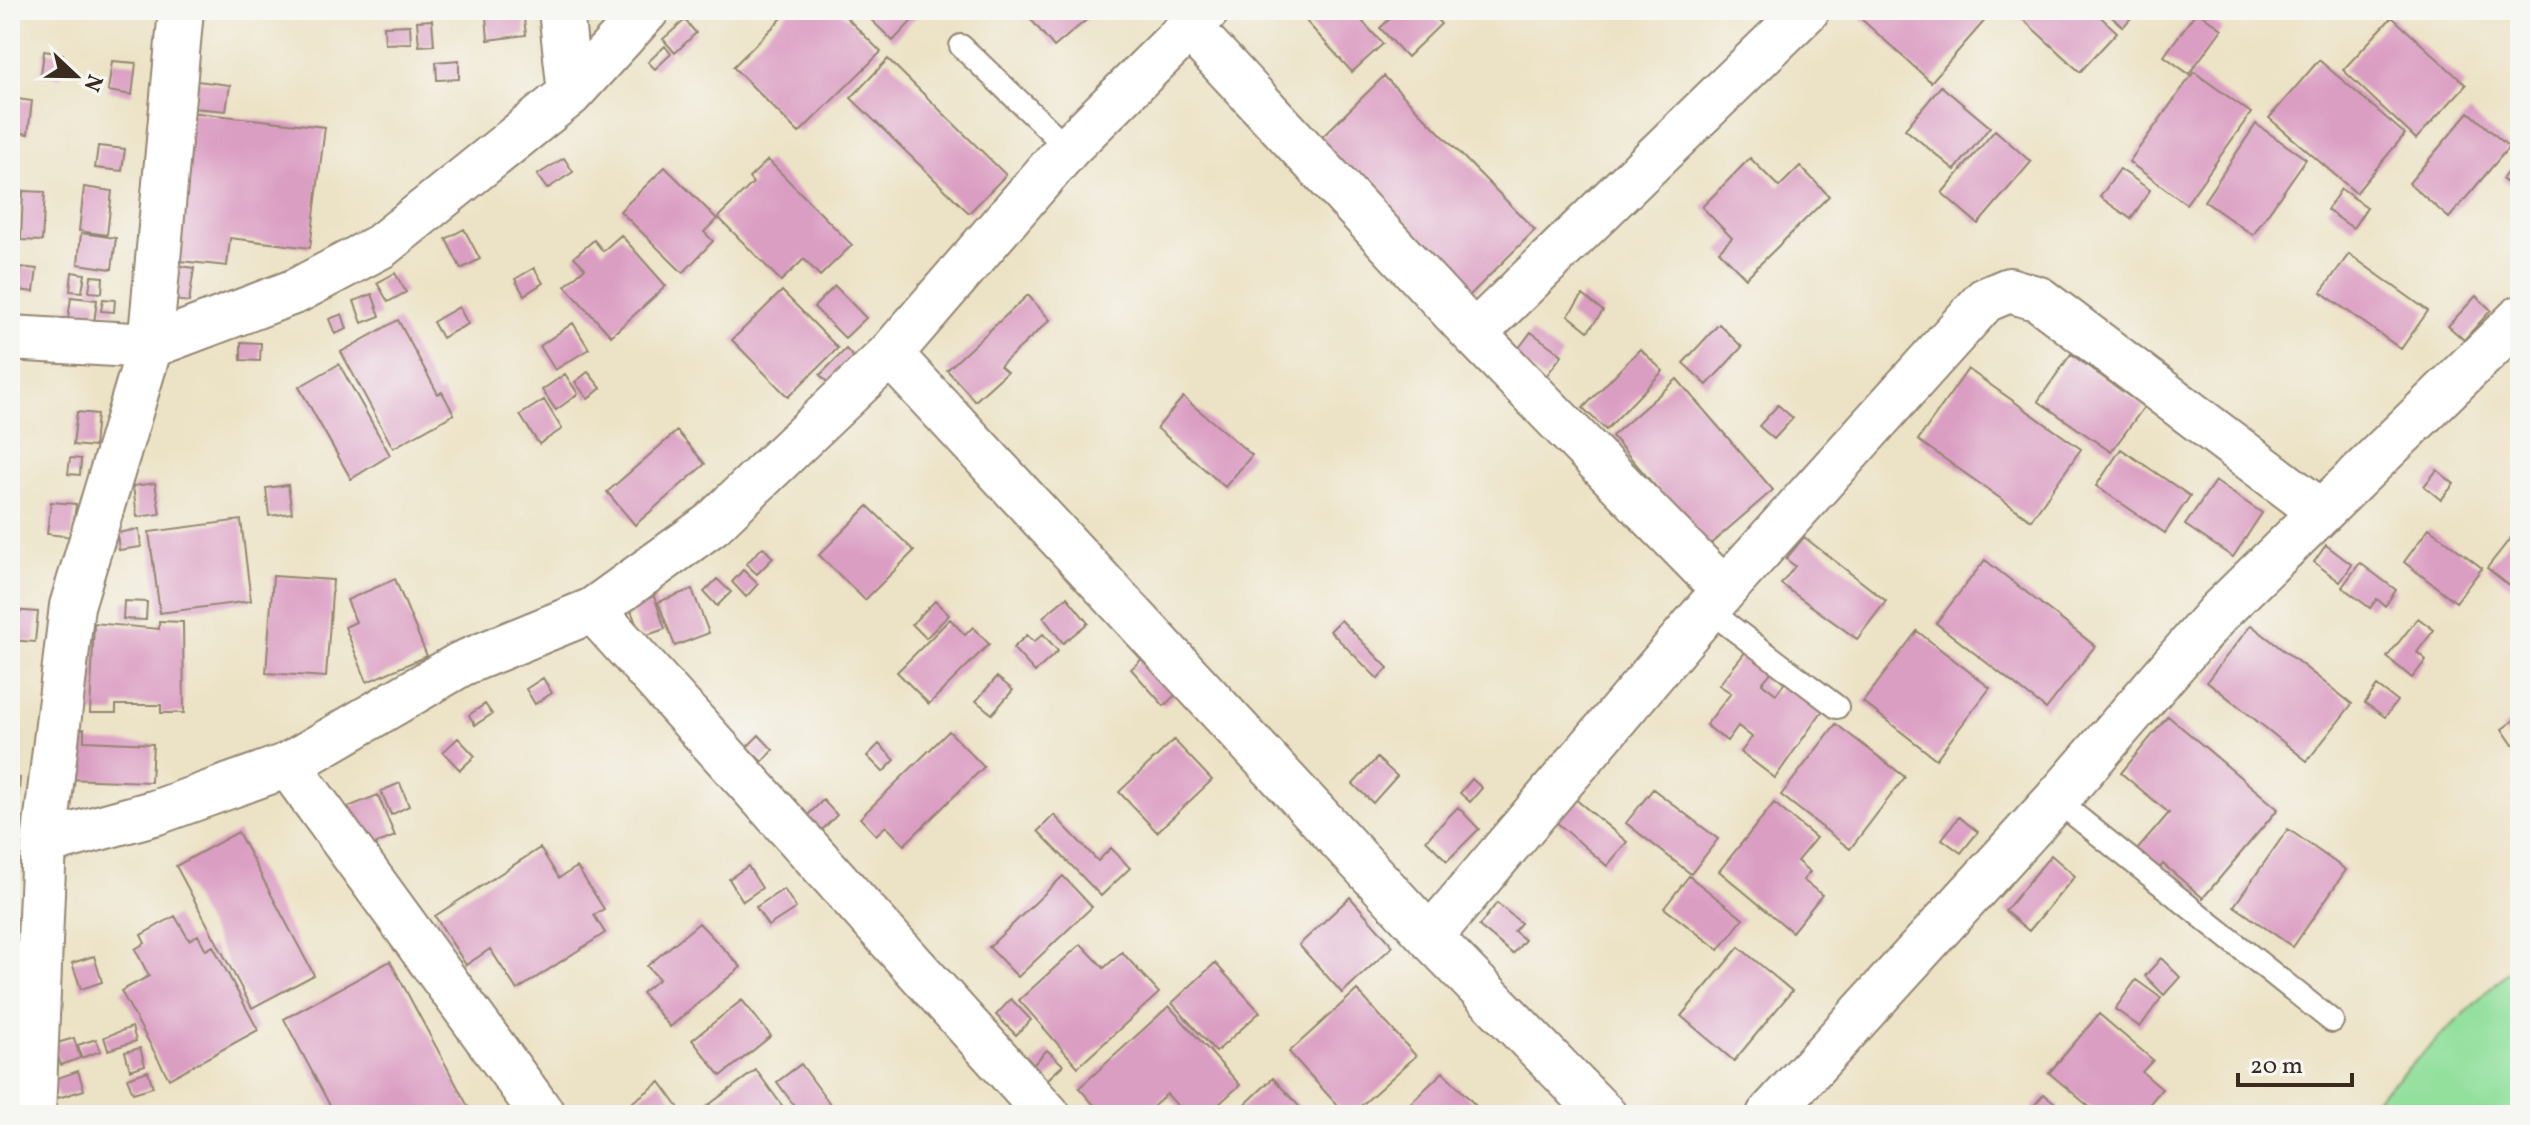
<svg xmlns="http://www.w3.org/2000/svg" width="2530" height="1125" font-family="Vollkorn,serif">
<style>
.green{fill:#93e09d;stroke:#67855e;stroke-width:2}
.building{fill:#db9ec3}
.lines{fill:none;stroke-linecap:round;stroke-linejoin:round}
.lane-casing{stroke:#948672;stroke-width:26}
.street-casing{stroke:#948672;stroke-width:48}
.lane{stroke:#fff;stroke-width:22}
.street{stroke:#fff;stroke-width:44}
</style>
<rect width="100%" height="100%" fill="#f6f6f2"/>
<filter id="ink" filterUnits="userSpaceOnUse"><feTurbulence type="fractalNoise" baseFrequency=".0125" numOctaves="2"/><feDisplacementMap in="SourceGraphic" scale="16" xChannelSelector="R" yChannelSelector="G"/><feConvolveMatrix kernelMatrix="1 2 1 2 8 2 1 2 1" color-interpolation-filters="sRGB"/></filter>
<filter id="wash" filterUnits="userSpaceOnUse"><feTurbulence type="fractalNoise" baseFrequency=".006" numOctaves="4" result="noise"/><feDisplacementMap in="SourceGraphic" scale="32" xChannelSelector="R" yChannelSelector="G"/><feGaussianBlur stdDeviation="1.8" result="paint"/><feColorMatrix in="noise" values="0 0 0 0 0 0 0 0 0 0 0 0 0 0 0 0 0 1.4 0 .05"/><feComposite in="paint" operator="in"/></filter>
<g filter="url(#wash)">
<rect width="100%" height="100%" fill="#ece2c5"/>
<path class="green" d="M2520,960V1115H2359Z"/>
<g id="blocks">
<path class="building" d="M790,10H839L881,52L799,133L733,67Z
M861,10H922L893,41Z
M1023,10H1098L1054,47Z
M1296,10H1352L1383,44L1352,72Z
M1399,10H1428L1441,24L1407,57L1380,28Z
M1865,10H1994L1931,82L1859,17Z
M2019,10H2093L2117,32L2080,72L2016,13Z
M2104,10H2138L2123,27Z
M523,11L526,35L488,40L486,16Z
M2197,11L2222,29L2189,74L2164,56Z
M2392,17L2466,85L2416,139L2343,70Z
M432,20L434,45L419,46L417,21Z
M685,20L696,33L675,53L663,39Z
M410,25L411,43L385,44L384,26Z
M665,46L671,54L655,69L648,62Z
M44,51L63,54L61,77L41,75Z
M888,59L1006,175L969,213L851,98Z
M459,60V79L437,80L436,62Z
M2319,60L2405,134L2356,193L2269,118Z
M112,61L136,63L132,95L108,91Z
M2194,72L2251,113L2186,204L2129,162Z
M1384,76L1535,230L1467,298L1315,144Z
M197,81L230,85L226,111L194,108Z
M1941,86L1990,127L1955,170L1905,129Z
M10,98L32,101L28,134L10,131Z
M189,112L325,127L310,248L230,238L227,266L171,260Z
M2469,112L2509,147L2449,218L2409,183Z
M2256,124L2306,159L2253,235L2204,201Z
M1995,130L2031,162L1978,224L1942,193Z
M98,146L125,149L122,171L95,168Z
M564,158L573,172L547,189L537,175Z
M1750,158L1779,187L1800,166L1829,196L1746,278L1719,251L1732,238L1702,207Z
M768,160L852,245L820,276L804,259L781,281L718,217L753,183L749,178Z
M2517,160L2520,163V194L2502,179Z
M665,167L717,219L704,232L713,241L683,273L620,211Z
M2120,169L2150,190L2131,219L2100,197Z
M10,174H20L19,192H10Z
M84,187L112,191L107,235L79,231Z
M2341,189L2367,207L2353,228L2327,210Z
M23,191L45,192L42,241L21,240Z
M464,229L480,259L461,269L446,239Z
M81,233L116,238L112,269L78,264Z
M621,235L666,286L611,336L565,286L585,268L574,257L594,240L603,251Z
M2349,254L2428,311L2401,349L2321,292Z
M169,264L194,268L189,302L165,299Z
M11,266L37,269L34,292L10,289Z
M534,268L543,283L524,295L515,279Z
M72,272L85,274L82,292L70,291Z
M395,273L406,292L388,302L377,283Z
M91,276L103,277L102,293L89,292Z
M835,286L866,318L845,338L814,307Z
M782,291L838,348L788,397L732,340Z
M372,294L380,316L362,323L354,301Z
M1028,295L1050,320L1000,366L1007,372L975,401L947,370Z
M1583,295L1603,311L1588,331L1568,315Z
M2476,296L2491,310L2464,340L2448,326Z
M71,297L97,300L94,323L68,319Z
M103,299L115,300L114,312L101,311Z
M459,307L468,324L442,338L433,322Z
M342,314L347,329L335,334L329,319Z
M398,320L438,394L442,392L454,414L393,448L341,352Z
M573,323L589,349L555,370L540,346Z
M1719,324L1742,347L1707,385L1683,363Z
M1531,332L1562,355L1544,379L1513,356Z
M241,342L261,343L260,361L241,360Z
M846,349L860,364L834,389L820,375Z
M1640,349L1663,371L1606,430L1583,408Z
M2071,354L2144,407L2111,452L2038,401Z
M339,364L390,455L351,479L299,387Z
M1968,369L2081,449L2031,520L1918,440Z
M588,372L601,388L588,399L575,382Z
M565,374L578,394L556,410L542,390Z
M1677,379L1773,490L1707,547L1612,436Z
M1183,397L1252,455L1225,487L1157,428Z
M544,400L562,429L539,444L520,415Z
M1778,405L1793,418L1774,439L1759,426Z
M77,412L97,414L94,447L73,445Z
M677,431L705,464L635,525L607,492Z
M2121,449L2190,496L2165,533L2096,486Z
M70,458L81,459L80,475L68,474Z
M2437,470L2454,484L2441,500L2424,486Z
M2215,481L2262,513L2233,557L2185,525Z
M155,483L160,514L137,517L133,486Z
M288,485L292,513L269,516L266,488Z
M51,502L76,504L72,537L47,534Z
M868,506L914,551L865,600L819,555Z
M241,520L251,601L160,613L149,532Z
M2520,526V594L2487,568Z
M2429,528L2482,568L2456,602L2404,562Z
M139,529L141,547L119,550L117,533Z
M1804,537L1886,601L1857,639L1781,584L1795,566L1786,559Z
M2326,545L2352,565L2340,582L2314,562Z
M763,547L773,558L757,574L746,564Z
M1985,560L2095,646L2046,709L1936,623Z
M2360,563L2396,590L2385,606L2377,599L2370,608L2342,587Z
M743,570L758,584L746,597L732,582Z
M273,576L333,580L326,677L266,673Z
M395,579L427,656L367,682L345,627L356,622L347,600Z
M717,579L731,592L717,606L704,592Z
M692,589L709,633L675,646L658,602Z
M654,596L665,629L641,637L629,605Z
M1067,597L1088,623L1063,643L1043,617Z
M124,601L147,602L146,620L123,619Z
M935,601L949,615L926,638L912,624Z
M10,610L38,612L35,642L10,640Z
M2418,618L2434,630L2417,652L2426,660L2412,678L2387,657Z
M950,619L965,635L973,627L989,644L929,704L897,672Z
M1341,620L1388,668L1378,679L1330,631Z
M159,621L183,622L184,713H161V705H116V713H90L94,623L159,629Z
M2251,625L2352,704L2307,761L2207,681Z
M1917,631L1990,688L1936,759L1863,702Z
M1043,634L1058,651L1035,672L1013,648L1027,635L1034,642Z
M1747,650L1773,670L1762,683L1776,694L1786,681L1823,710L1775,778L1741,752L1752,737L1738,726L1727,741L1706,725L1731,693L1719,685Z
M1144,657L1176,694L1164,706L1131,669Z
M997,677L1013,690L992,714L976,701Z
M543,678L552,693L535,704L526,689Z
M2377,686L2397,701L2385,717L2365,703Z
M485,704L492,714L475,725L469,715Z
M2168,716L2278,809L2203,898L2163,864L2159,869L2137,850L2169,813L2121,773Z
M2520,716V740L2513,745L2502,729Z
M1836,724L1905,777L1850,849L1781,795Z
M69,728L84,729V741L153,744L151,782L66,779Z
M949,731L984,767L904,845L886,826L876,835L860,818Z
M759,735L773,750L762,762L747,747Z
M458,738L475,756L460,770L443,752Z
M1174,740L1212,780L1157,832L1119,792Z
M879,744L895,760L883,772L867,756Z
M1377,758L1397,776L1373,803L1353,784Z
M10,777L20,778L17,812L10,811Z
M1472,779L1482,788L1470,802L1460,793Z
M400,783L409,806L391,815L381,791Z
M1653,789L1718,839L1691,874L1626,823Z
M378,795L395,836L364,849L348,807Z
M1574,798L1627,842L1607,866L1555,821Z
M823,800L837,815L820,832L806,817Z
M1774,803L1816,838L1797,861L1810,872L1803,880L1822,895L1792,932L1719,871Z
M1458,807L1479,829L1447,861L1426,840Z
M1054,815L1098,861L1111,848L1130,868L1101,896L1038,831Z
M1959,817L1978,832L1961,853L1942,839Z
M2288,829L2346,870L2293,947L2234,906Z
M238,832L314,975L252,1008L176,866Z
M540,848L559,878L577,867L604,909L594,915L605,933L517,990L490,949L466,965L435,916Z
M2051,855L2075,876L2029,931L2005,911Z
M748,866L762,888L743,901L729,879Z
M1063,876L1092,907L1018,977L989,947Z
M1689,876L1743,919L1719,950L1664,908Z
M784,889L796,908L768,926L756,907Z
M1350,897L1393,946L1342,993L1299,945Z
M1497,903L1521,923L1514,931L1525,940L1513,954L1479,926Z
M175,916L189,940L198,935L206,950L213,946L258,1030L169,1079L121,991L149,976L135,949L145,943L141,935Z
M699,923L741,967L670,1027L642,993L659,979L647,966Z
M1081,944L1104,968L1122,952L1159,993L1078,1067L1019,1000Z
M1739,947L1792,991L1734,1061L1681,1016Z
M94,956L102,982L81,989L72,963Z
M2161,958L2180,977L2164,995L2145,976Z
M390,961L470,1110L461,1115H386L382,1108L370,1115H335L284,1019Z
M1215,963L1260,1012L1216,1052L1172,1003Z
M2136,980L2161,998L2140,1027L2115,1009Z
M1357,990L1416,1056L1351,1115H1346L1289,1052Z
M1011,999L1031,1020L1016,1035L996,1015Z
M742,1000L771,1036L721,1076L692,1040Z
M1169,1006L1240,1085L1207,1115H1186L1167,1094L1144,1115H1103L1079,1088Z
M2099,1014L2153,1060L2142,1072L2162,1089L2140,1115H2099L2049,1073Z
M132,1027L136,1041L108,1050L104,1037Z
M74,1038L80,1058L61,1065L54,1044Z
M96,1039L101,1051L81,1058L78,1045Z
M140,1048L145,1065L130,1070L125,1052Z
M1047,1050L1063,1065L1047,1080L1033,1065Z
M801,1064L833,1108L824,1115H801L777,1082Z
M756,1070L789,1115H695Z
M78,1071L84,1090L58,1098L52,1080Z
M148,1071L153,1087L133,1093L127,1078Z
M1443,1072L1485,1115H1398Z
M1273,1078L1307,1115H1234Z
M660,1082L684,1115H615Z
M2044,1094L2059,1106L2051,1115H2038L2031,1109Z
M173,1106L176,1115H146V1114Z"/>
</g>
</g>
<g filter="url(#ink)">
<use href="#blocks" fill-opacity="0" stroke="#948672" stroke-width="2"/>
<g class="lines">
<g class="lane-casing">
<path id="lane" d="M961,46L1068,148
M1707,609L1837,707
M2056,800L2332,1021"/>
</g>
<g class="street-casing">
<path id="street" d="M561,10L570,94
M1188,26L1474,334
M10,338L150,346L296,291L381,246L570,94L647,10
M890,354L1430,937L1604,1115
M1724,590L1985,300L2009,290L2039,299L2320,511
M593,610L1048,1115
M288,765L543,1115
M44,843L157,812L288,765L461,664L593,610L712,524L890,354L1068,148L1207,10
M1430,937L1724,590L1474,334L1807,10
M33,1115L44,843L72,606L150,346L181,10
M1769,1115L2056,800L2219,612L2520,318"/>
</g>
<use href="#lane" class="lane"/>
<use href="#street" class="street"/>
</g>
</g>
<rect width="2530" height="1125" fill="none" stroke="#f6f6f2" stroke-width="40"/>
<g transform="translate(76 76) rotate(112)" stroke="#f6f6f2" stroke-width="6" paint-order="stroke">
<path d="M0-6L14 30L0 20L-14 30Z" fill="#3b2a1e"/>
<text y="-12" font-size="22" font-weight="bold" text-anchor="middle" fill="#3b2a1e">N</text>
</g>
<path d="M2238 1073v12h114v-12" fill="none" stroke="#3b2a1e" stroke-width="4"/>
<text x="2250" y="1073" font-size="24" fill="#3b2a1e" stroke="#f6f6f2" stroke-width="6" paint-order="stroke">20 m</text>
</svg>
